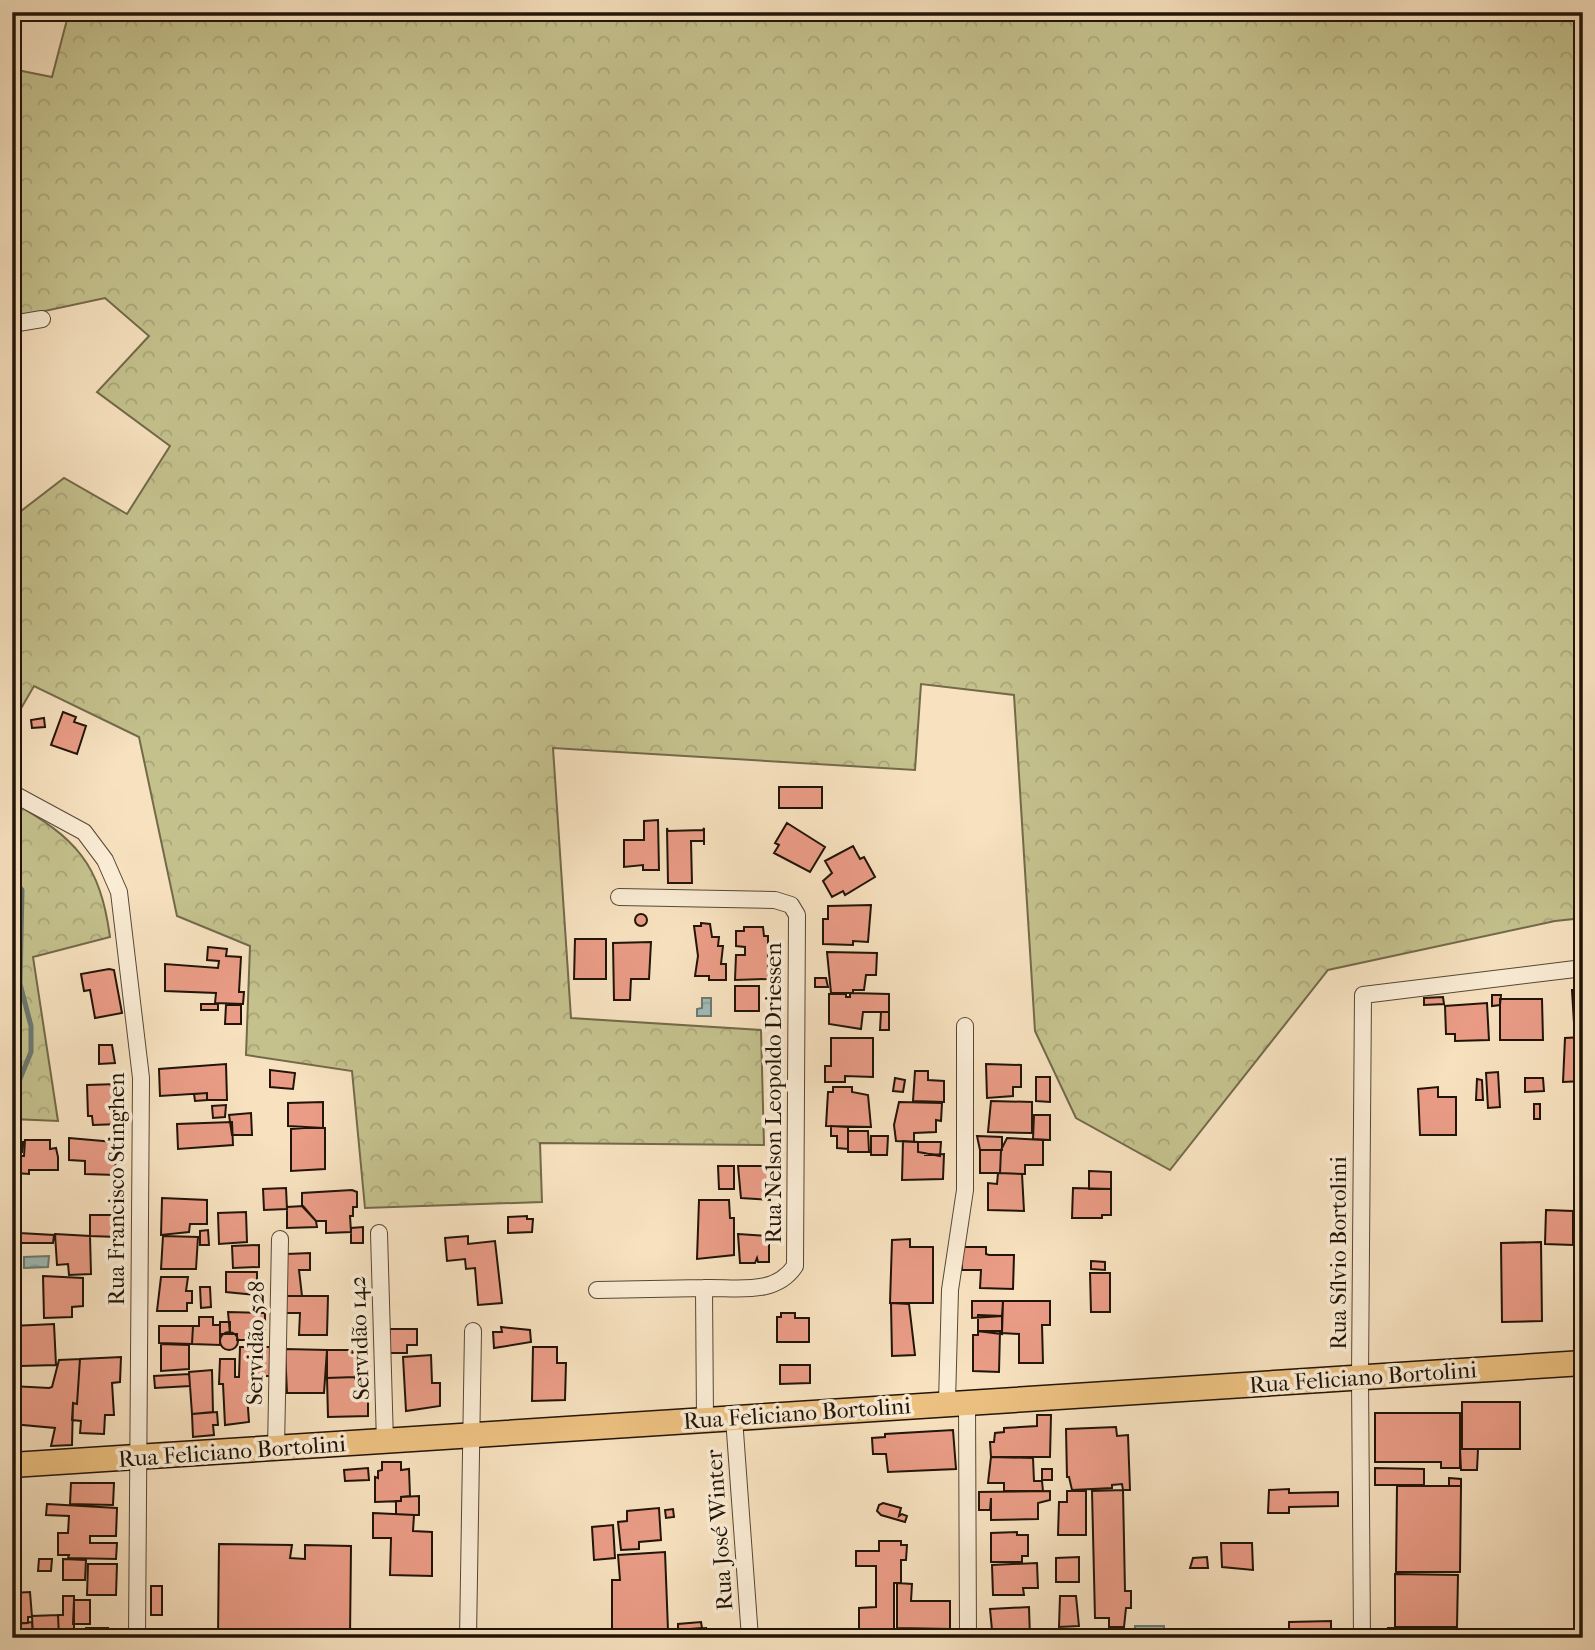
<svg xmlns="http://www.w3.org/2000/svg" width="1595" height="1650" font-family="'IM FELL French Canon',serif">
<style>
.forest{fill:url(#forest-crowns);stroke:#726a4a;stroke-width:2}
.water{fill:url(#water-waves);stroke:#6c7971;stroke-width:2}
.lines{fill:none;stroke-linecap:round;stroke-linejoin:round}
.stream{stroke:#6c7971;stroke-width:5}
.building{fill:#ea9c86;stroke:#211407;stroke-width:2}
.street-casing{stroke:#564735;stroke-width:18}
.primary-casing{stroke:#211407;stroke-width:27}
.street{stroke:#faecd5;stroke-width:16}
.primary{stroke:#ecc080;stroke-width:24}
.labels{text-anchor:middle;stroke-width:7;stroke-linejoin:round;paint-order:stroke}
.street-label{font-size:23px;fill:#211407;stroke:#faecd5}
</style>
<defs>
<pattern id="forest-crowns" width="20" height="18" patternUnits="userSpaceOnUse" patternTransform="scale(1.75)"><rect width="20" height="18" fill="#c4c18d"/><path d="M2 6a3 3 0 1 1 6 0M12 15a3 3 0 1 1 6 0" fill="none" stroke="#a8a578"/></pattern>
<pattern id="water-waves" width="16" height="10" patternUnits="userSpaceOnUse" patternTransform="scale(1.75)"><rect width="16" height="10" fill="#9ebcb7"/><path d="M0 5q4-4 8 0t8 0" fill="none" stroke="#88a19c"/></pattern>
</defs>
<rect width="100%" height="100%" fill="#f7e1bf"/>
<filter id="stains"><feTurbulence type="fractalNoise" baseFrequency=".00286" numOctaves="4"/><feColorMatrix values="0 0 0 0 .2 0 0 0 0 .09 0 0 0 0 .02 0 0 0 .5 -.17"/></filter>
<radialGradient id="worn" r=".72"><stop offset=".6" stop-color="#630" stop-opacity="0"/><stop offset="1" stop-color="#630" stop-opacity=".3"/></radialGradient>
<path class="forest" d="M69,12H1583V918L1555,921L1328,970L1170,1170L1076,1118L1035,1031L1014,695L921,684L915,770L553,748L571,1018L761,1030L764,1145L540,1143L542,1202L365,1208L352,1071L246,1055L250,946L177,916L139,737L34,686L12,724V518L64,478L127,514L170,446L97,392L149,336L105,298L12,318V69L52,77Z
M12,802C76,838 100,863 110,937L33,957L58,1121L12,1119Z"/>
<path class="water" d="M702,998H711V1016H697V1009L702,1008Z
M49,1256L48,1267L24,1268V1257Z
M1135,1626H1164V1638H1135Z"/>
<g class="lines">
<path class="stream" d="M12,878L22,890L20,984L31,1026V1052L12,1098"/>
</g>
<path class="building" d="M63,712L76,717L74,722L86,726L77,754L51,745Z
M44,718L45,727L32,728L31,720Z
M779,787H822V808H779Z
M658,820L659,870H643V865L624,867V840H644V821Z
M787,823L825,847L810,872L774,853L779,845L775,843Z
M667,828L668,831L703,830L704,828V845V841H691L692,883H668Z
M853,846L860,859L864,857L875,877L845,895L843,891L832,897L823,881L832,873L825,861Z
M871,905L868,942L853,941V945L823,944V919H828V906Z
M635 920a6 6 0 1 1 12 0a6 6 0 1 1-12 0Z
M701,923L710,924L712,937H719L718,946H723L721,964H726V980H709V976H695L698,956L694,926H701Z
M744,927H763L764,936H768V979L735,980L736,955H745V947L736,946V931H744Z
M575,939H606V979H574Z
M651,942L649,979H631L630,1000H614L613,943Z
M208,947L227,949L226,956L241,957L239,992H244L243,1004L215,1003L216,993L165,991V964L218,968L219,961L207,960Z
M827,952L877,953L876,975H866L864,990H853V993H831Z
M109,969L114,970L122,1013L95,1018L90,990L84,991L81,974Z
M815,978H826L828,987H815Z
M735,986H759V1011H735Z
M1572,990H1583V1022L1574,1023Z
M850,993L889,994V1012H863L861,1029L829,1024V994H846V997H850Z
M1492,995H1501L1500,1005L1492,1006Z
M1443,997L1444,1004L1424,1005V998Z
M1500,999H1542L1543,1040H1500Z
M1487,1003L1489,1040L1455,1041V1034H1446L1445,1006Z
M201,1004H218V1010H201Z
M226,1005H241V1024H225Z
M881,1012H889V1030H880Z
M1583,1037V1081L1563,1082L1565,1038Z
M831,1038H873V1077L845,1076V1082H825V1066H831Z
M99,1045H112L115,1063L99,1064Z
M226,1064L227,1100H207V1093L160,1096L159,1069Z
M986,1064L1021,1065V1087H1013V1096L987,1098Z
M270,1070L295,1073L293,1089L270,1087Z
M915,1071H928V1080L944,1081V1102L913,1101Z
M1498,1072L1500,1107L1488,1108L1486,1073Z
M1036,1077H1050V1102L1036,1101Z
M895,1078L905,1080L903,1092L893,1091Z
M1525,1078H1543L1544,1091L1525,1092Z
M1477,1079L1482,1080L1483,1100H1476Z
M118,1084L120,1124L93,1125L92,1116H88L87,1085Z
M833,1087H852V1092L868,1095L871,1127L826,1126L828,1092H833Z
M1438,1087V1097H1456V1135H1420L1418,1089Z
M207,1093V1100L195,1101L194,1094Z
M991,1101L1032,1102V1133L988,1132Z
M323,1102V1128L288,1126V1103Z
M899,1102L942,1103L941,1121L936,1120V1132L914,1133V1142L896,1141L894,1125Z
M1534,1104H1540V1119H1534Z
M226,1105L225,1117L213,1118L212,1106Z
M251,1113L252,1135H232L229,1115Z
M1034,1115H1050V1140L1033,1139Z
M232,1122L233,1145L178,1149L177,1124Z
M831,1126L848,1127V1149L837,1148V1136H831Z
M304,1128H325V1169L291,1171V1129Z
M848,1131H868L869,1152H848Z
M871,1136H888L887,1155H871Z
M977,1136L1002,1137V1150H980Z
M69,1138L114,1142L116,1175L85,1174V1161L69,1160Z
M1007,1138L1043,1140V1165H1025V1174L1000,1173L1001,1150Z
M25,1140H50V1149L56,1148L58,1157V1170H29V1174L14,1173L15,1156H24Z
M12,1141L23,1142L22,1152H12Z
M903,1141L918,1142V1152L925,1153V1155L944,1154L943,1179L902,1180Z
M918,1142H941L940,1156L918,1152Z
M980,1150H1001L1000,1173H980Z
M718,1166H734V1189H719Z
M738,1166H770V1200L741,1198Z
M1089,1171L1111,1172V1189H1089Z
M998,1173L1022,1174L1024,1211L988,1210V1183L997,1184Z
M286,1188L287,1209L264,1210L263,1189Z
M1073,1188L1111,1189V1215H1102V1218H1072Z
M352,1190L357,1192V1207H353V1216H350L351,1232L326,1233V1221H316L302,1206V1193Z
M162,1198L207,1200V1224H190L189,1232L161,1235Z
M699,1200H729L730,1218H734V1255L697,1259Z
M12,1206H17L14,1229H12Z
M303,1206L316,1221L317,1227L287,1228V1207Z
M1546,1210L1573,1211V1245L1545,1244Z
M246,1212L247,1242L219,1244L218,1213Z
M90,1215H118V1237L90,1236Z
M527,1216V1219H533L532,1232L508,1233V1217Z
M363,1227V1243H351V1228Z
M208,1230L209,1245H200V1231Z
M12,1233H19L17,1252H12Z
M19,1233L54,1235L53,1243H18Z
M55,1234L90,1236L91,1274L69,1275L68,1264L57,1265Z
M738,1234L769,1236V1262H758L757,1258L755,1263H740Z
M163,1236L198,1237L196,1269H161Z
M468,1236V1244L495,1241L502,1303L478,1305L475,1268L466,1269L465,1259L447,1261L445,1238Z
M910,1239V1247H933V1303H890L892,1240Z
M1541,1242L1542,1321L1502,1322L1501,1243Z
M259,1245V1267L233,1268L232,1246Z
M962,1247H986V1254L989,1255H1014L1013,1289L980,1288L981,1270H962Z
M12,1252H17L16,1273H12Z
M310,1253V1270H299L302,1296H286L287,1254Z
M1091,1261L1105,1262V1270L1091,1269Z
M226,1272H257V1295L226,1292Z
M1090,1273H1110V1312H1091Z
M43,1276L83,1278V1306L72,1307V1317L44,1318Z
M161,1277H188L186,1291H192V1303H187V1311H157Z
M200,1287H210L211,1307L201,1308Z
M286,1296H328L327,1335H299L300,1313H286Z
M972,1301H1003L1002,1316L972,1318Z
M1003,1301H1050V1325H1042L1043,1363H1019V1334L1002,1333Z
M891,1303L909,1304L915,1355L892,1356Z
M228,1312L265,1313V1340H237V1334H230Z
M781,1313H795V1318H809V1342H777V1317H781Z
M978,1315L1002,1316V1334L978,1331Z
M199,1317H213V1325H220V1345L192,1344L193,1326H199Z
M220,1322H230V1334H220Z
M54,1324L56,1365L21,1366V1338H12V1326Z
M159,1326H193L192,1344L159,1343Z
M501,1327L530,1330L531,1342L494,1348L493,1332H502Z
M390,1329H417V1345H407V1353H390Z
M978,1331H1000L999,1372L973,1371V1335H978Z
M220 1341a9 9 0 1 1 18 0a9 9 0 1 1-18 0Z
M161,1344L189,1345V1369L161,1371Z
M240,1347H270V1376H255V1393L247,1394L249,1422L225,1425L223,1384H219L220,1359H235V1377H239Z
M533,1347H557V1363H566L565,1400L532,1401Z
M285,1349L327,1350L324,1393H287Z
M327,1350H355V1377L327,1378Z
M431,1355L432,1383H440V1406L406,1411L403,1357Z
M121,1357L120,1382L112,1383L114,1415H105L104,1434L80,1433L81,1421L72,1420L73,1403L77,1404L80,1359Z
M80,1359L77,1404L73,1403L72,1445L51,1446L55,1428L12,1424V1386L49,1388L52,1387L59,1360Z
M780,1365H810V1383L780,1384Z
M212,1370L213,1412L192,1414L189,1372Z
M189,1374L190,1386L155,1388L154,1376Z
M355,1377L356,1385H368V1416L328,1417L327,1378Z
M1462,1402H1520V1449H1462Z
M217,1412L218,1425H213L214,1435L193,1437L192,1414Z
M1375,1413H1460V1468H1441V1462H1375Z
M1037,1415H1051L1050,1457H991L990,1442H994L995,1433L1004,1432V1428L1037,1426Z
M1116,1427L1117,1436L1128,1435L1130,1490H1123L1122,1484L1112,1485V1488L1072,1490L1069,1477H1067L1066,1429Z
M953,1430L956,1469L888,1472L886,1454H873L872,1438L885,1437V1434Z
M1460,1449H1478L1477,1470H1461Z
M991,1457L1033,1458L1034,1481H1042L1043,1491H1004V1483H988Z
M382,1462H401V1470L409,1469L410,1496L401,1497V1501L375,1502V1477L378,1478V1471L382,1470Z
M368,1468L369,1480L345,1481L344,1470Z
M1375,1468L1424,1469V1485H1375Z
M1042,1469H1052V1480H1042Z
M1449,1478L1461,1479V1486H1449Z
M71,1483H114L113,1505L70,1504Z
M1397,1486H1461L1460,1572H1396Z
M1289,1489V1493L1338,1492V1506L1289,1507V1513H1268L1269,1490Z
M1123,1490L1125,1591H1131V1608H1126L1124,1627H1109V1618H1095L1092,1491Z
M1050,1491V1500L1038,1503V1519L991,1520V1498L990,1510H979V1492Z
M1067,1491H1086V1535H1058L1059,1502H1067Z
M419,1496V1515H396V1501H401V1497Z
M883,1503L901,1508L899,1516L902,1514L907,1516L905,1522L881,1515L877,1511L879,1505Z
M47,1504L117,1508L116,1536H90V1543H117L116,1559L68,1558L69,1555H58V1533H68L69,1516L46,1515Z
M659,1508L661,1540L639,1542V1549L621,1550L618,1522L627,1521V1511Z
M673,1509L674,1517L666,1518L665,1510Z
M373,1513L414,1515L413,1531L432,1532V1576L390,1575L391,1538H373Z
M613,1525L615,1558L594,1560L592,1527Z
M1017,1532V1535H1028V1556H1022V1562H991V1533Z
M879,1541H901V1545H907L906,1560H901V1583H894V1638H859V1608L876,1607V1566H856V1551H879Z
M1221,1543H1252L1253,1570L1222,1567Z
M219,1544L292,1545L290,1558L305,1559V1545L351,1546L350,1638H218Z
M665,1552L668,1630L612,1634V1580H620L618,1555Z
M1079,1557V1582H1056V1558Z
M1207,1557L1208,1568H1190L1193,1558Z
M39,1559H52L51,1571H38Z
M63,1559L86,1560L85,1580H63Z
M1037,1563L1038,1588H1023L1024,1595H993L992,1565Z
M88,1564H117L116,1595H87Z
M1395,1574L1458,1575L1457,1627H1395Z
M897,1583L912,1584L911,1601H950V1629L897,1628Z
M151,1586H162V1615H151Z
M30,1592L32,1617H28V1623L12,1624V1593Z
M63,1596H74V1638H59L58,1615H63Z
M1060,1596H1076L1079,1626L1059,1627Z
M74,1600H90V1624H73Z
M1029,1607L1030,1638H1001V1634L992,1630L990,1609Z
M58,1615L59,1638L33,1637L32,1616Z
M1331,1621V1638H1289V1622Z
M32,1622L33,1637L36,1638H12V1624Z
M701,1622L702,1628L678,1630V1624Z
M86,1628H108L107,1638H74V1634H86Z
M706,1628V1638H612V1634Z
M1388,1628H1405V1638H1388Z"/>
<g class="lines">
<g class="street-casing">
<path id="street" d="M12,324L42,319
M12,793L84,832L105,860L119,892L141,1078L137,1638
M619,897L775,900L791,905L797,915L795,1266C775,1296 737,1287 704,1288L705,1420
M379,1233L385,1442
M597,1290L704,1288
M967,1401L968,1638
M947,1402L950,1290L965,1190V1026
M734,1418L750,1638
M276,1449L280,1239
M468,1638L473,1331
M1362,1638L1360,1377L1363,995L1583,968"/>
</g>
<g class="primary-casing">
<path id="primary" d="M12,1465L1583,1363"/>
</g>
<use href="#street" class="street"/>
<use href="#primary" class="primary"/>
</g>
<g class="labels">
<g class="street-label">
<text transform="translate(773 1093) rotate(-90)" y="8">Rua Nelson Leopoldo Driessen</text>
<text transform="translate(116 1189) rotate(-90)" y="8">Rua Francisco Stinghen</text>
<text transform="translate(1338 1253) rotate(-90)" y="8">Rua Sílvio Bortolini</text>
<text transform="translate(359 1338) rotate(-92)" y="8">Servidão 142</text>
<text transform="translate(255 1343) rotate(-89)" y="8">Servidão 528</text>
<text transform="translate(1363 1377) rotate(-4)" y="8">Rua Feliciano Bortolini</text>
<text transform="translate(797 1413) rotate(-4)" y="8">Rua Feliciano Bortolini</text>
<text transform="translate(232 1451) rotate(-4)" y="8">Rua Feliciano Bortolini</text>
<text transform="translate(719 1530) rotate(-94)" y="8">Rua José Winter</text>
</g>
</g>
<rect width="1595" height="1650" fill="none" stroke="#f7e1bf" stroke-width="42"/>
<rect x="14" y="14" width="1567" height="1622" fill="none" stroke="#211407" stroke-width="3.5"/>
<rect x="21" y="21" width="1553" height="1608" fill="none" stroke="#211407" stroke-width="2"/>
<rect width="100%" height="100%" filter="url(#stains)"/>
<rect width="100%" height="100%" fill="url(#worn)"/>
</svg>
